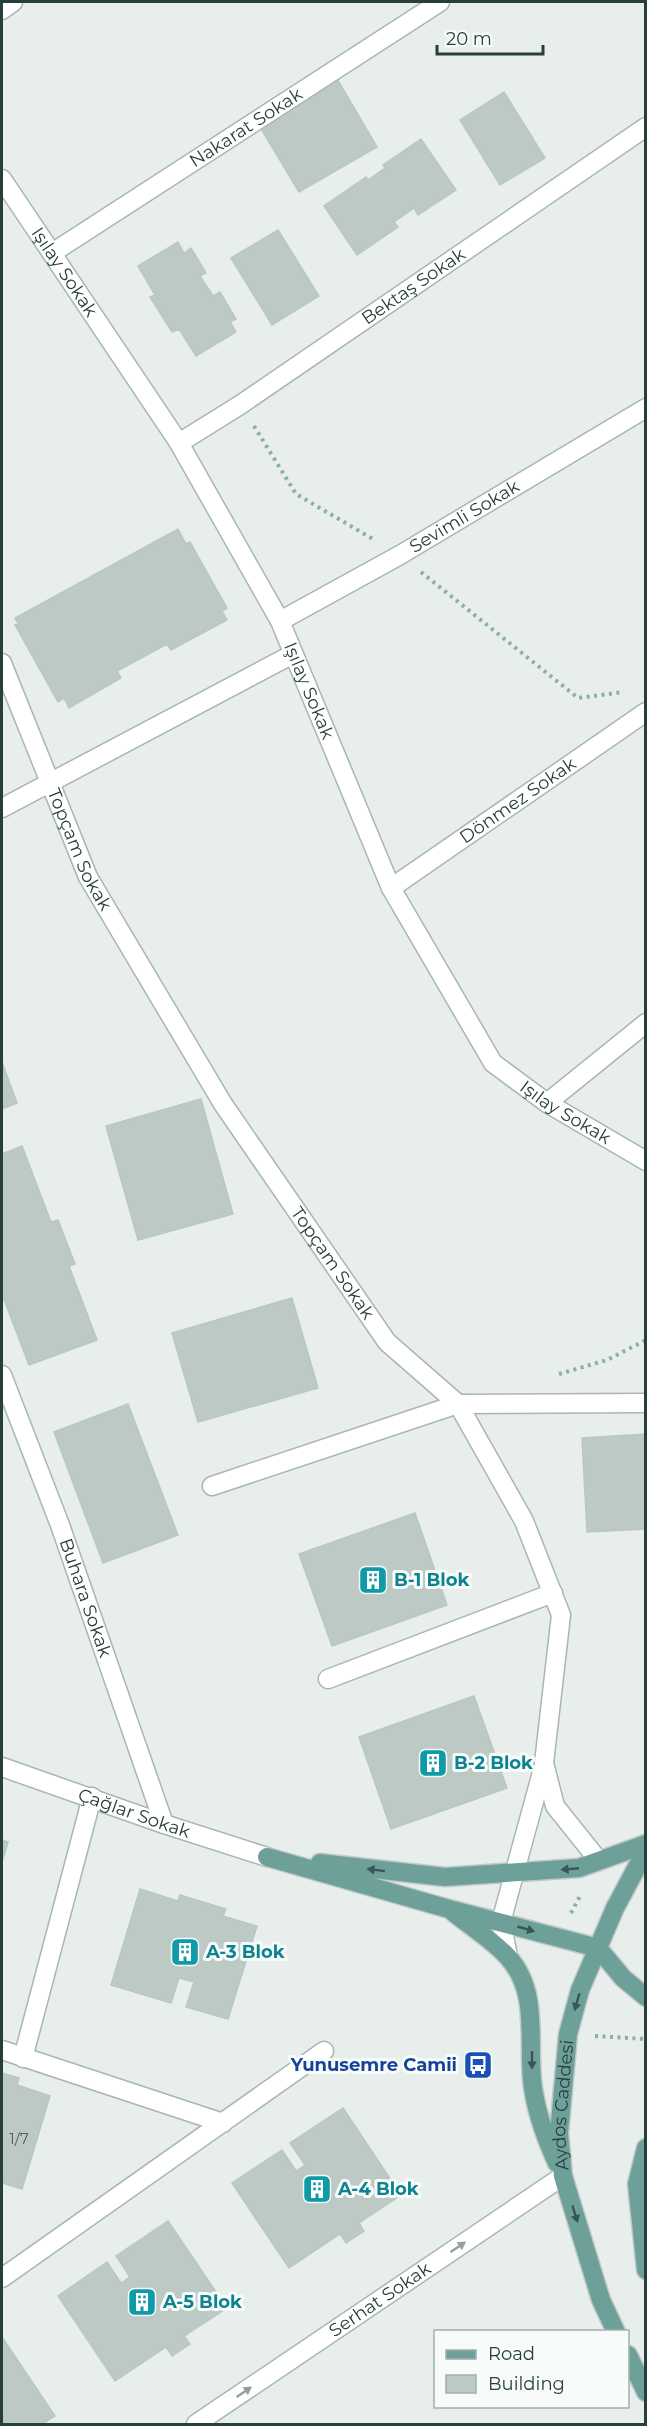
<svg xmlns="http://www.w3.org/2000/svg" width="647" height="2426" font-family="Montserrat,sans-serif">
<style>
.building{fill:#bcc9c5;stroke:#b9c8c3;stroke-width:1.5}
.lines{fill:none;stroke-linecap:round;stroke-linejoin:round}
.lane-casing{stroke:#a9b6b4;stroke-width:21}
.street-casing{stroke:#a9b6b4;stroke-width:21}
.primary-casing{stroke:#c2c9c8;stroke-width:21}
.path{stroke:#89afa8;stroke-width:4;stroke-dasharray:3 4.5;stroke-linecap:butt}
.lane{stroke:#fff;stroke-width:18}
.street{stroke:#fff;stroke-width:18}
.primary{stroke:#6ea09a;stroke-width:18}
.oneway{fill:#385754}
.oneway2{fill:#929f9e}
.labels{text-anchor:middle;stroke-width:6;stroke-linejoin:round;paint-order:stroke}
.number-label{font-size:15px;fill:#4c625e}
.street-label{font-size:18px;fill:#263f3c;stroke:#f7fbf9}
.culture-label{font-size:18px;font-weight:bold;fill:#0d838f;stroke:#f7fbf9;text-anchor:start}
.transit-label{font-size:18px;font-weight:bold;fill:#164399;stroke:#f7fbf9;text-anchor:end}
</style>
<rect width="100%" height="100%" fill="#e7eeec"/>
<path class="building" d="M336,77L377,147L299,192L257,122Z
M504,92L545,158L500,185L460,120Z
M421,139L456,190L418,215L414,208L394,222L398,227L357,255L324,206L366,177L368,180L385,168L383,165Z
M278,230L319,296L272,325L231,258Z
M178,242L184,253L191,248L206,273L200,276L213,296L220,292L236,319L230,322L236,332L196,356L179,329L172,332L150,297L155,295L138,266Z
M178,529L186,544L190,542L227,608L222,611L227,620L171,650L167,644L117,671L121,678L69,708L64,698L58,702L15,625L18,624L15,618Z
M2,1062L17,1103L2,1109Z
M201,1099L233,1214L138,1240L106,1126Z
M22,1146L51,1222L58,1220L75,1264L69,1266L97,1340L29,1365L2,1294V1154Z
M292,1298L318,1388L198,1422L172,1333Z
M128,1404L178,1535L103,1563L54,1432Z
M646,1434V1529L587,1532L582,1438Z
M415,1513L447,1605L332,1646L299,1554Z
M474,1696L507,1788L391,1829L359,1737Z
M2,1840L8,1842L2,1862Z
M140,1889L178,1901L180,1895L226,1909L223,1916L257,1926L228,2019L186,2007L194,1982L179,1978L171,2003L111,1985Z
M2,2073L19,2078L17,2085L50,2096L22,2189L2,2183Z
M343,2108L401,2195L359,2223L364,2231L346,2243L340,2234L289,2268L232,2183L282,2150L296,2171L305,2165L290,2143Z
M168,2221L227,2308L184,2336L190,2344L172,2356L166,2347L115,2381L58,2296L107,2262L121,2283L130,2277L116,2256Z
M2,2337L55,2416L42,2424H2Z"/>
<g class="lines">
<g class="lane-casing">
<path id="lane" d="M328,1679L553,1593
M2,2050L223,2123
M23,2058L92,1797
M2,2278L324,2051"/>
</g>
<g class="street-casing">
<g id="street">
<path d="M2,10L13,2"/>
<path id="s1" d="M2,179L179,443L280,621L391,888L493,1063L547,1103L646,1161"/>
<path id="s2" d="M52,253L440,2"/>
<path id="s3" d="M179,443L240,405L646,127"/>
<path id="s4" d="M280,621L400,555L646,408"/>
<path id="s5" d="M2,663L88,877L223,1104L387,1342L458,1404L524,1521L561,1615L544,1763L555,1806L599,1861"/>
<path d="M2,808L293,654"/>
<path id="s6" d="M391,888L646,712"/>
<path d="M547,1103L646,1023"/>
<path id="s7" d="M2,1375L60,1525L164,1824"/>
<path d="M212,1486L458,1404L646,1403"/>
<path id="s8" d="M2,1767L164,1824L267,1857"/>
<path d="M508,1956L501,1922L544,1765"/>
<path id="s9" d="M196,2424L563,2176"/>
</g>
</g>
<g class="primary-casing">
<g id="primary">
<path d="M267,1857L449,1909L598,1948L623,1978L646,1997"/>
<path d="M320,1863L445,1877L579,1868L646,1844"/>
<path d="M453,1912C470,1926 491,1939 507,1956C539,1990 528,2037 532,2080C535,2109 545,2137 557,2163"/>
<path d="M646,2148L637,2184L646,2270"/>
<path id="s10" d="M616,2332L601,2300L563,2176L559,2133L568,2034L580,1990L615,1908L638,1865L646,1857"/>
<path d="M628,2355L646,2392"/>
</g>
</g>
<path class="path" d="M254,426L296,494L373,539
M421,572L578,698L624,692
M559,1374L607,1360L646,1340
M571,1913L580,1896
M595,2036L646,2039"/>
<use href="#lane" class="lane"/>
<use href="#street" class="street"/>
<use href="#primary" class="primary"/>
</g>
<defs><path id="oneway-solid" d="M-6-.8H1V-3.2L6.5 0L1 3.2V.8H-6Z" transform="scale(1.5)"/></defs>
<g class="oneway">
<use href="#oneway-solid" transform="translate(570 1869) rotate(175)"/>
<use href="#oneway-solid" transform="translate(376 1870) rotate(-173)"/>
<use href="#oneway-solid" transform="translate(526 1929) rotate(16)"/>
<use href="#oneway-solid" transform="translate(577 2002) rotate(106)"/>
<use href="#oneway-solid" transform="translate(532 2060) rotate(90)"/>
<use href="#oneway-solid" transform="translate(575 2214) rotate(73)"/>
</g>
<g class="oneway2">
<use href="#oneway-solid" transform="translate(458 2247) rotate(-34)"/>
<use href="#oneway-solid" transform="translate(244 2392) rotate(-34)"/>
</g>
<defs>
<g id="building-square" transform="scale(1.5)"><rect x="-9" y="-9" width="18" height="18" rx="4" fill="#0f9aa8" stroke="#f7fbf9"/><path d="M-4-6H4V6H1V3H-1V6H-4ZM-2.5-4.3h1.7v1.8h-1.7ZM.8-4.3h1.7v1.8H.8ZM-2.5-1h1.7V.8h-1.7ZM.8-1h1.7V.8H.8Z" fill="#fff"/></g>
<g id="bus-square" transform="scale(1.5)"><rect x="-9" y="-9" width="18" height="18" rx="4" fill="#1a4fb4" stroke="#f7fbf9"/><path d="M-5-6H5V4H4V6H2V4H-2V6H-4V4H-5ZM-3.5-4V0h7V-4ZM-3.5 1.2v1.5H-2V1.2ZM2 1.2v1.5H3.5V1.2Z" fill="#fff"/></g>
</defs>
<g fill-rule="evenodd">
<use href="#building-square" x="373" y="1580"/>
<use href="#building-square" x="433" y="1763"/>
<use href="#building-square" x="185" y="1952"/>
<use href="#bus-square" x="478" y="2065"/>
<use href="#building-square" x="317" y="2189"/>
<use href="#building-square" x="142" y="2302"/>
</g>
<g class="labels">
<g class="number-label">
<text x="19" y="2144">1/7</text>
</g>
<g class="street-label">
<text dy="6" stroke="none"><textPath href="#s2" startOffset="231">Nakarat Sokak</textPath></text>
<text dy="6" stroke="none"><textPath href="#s1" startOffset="112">Işılay Sokak</textPath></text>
<text dy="6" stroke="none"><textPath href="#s3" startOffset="282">Bektaş Sokak</textPath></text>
<text dy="6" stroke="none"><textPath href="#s4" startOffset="212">Sevimli Sokak</textPath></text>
<text dy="6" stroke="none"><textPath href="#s1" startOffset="598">Işılay Sokak</textPath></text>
<text dy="6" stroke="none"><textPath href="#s6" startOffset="154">Dönmez Sokak</textPath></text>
<text dy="6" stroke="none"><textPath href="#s5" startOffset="202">Topçam Sokak</textPath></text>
<text dy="6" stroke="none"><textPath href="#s1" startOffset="1102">Işılay Sokak</textPath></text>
<text dy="6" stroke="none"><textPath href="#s5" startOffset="688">Topçam Sokak</textPath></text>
<text dy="6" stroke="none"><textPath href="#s7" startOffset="238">Buhara Sokak</textPath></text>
<text dy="6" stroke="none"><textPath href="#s8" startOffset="140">Çağlar Sokak</textPath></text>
<text dy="6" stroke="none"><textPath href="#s10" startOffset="236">Aydos Caddesi</textPath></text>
<text dy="6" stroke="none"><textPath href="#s9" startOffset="222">Serhat Sokak</textPath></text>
</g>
<g class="culture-label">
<text x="394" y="1586">B-1 Blok</text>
<text x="454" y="1769">B-2 Blok</text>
<text x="206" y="1958">A-3 Blok</text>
<text x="338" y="2195">A-4 Blok</text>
<text x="163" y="2308">A-5 Blok</text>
</g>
<g class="transit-label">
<text x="457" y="2071">Yunusemre Camii</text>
</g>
</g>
<rect width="647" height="2426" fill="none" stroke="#263f3c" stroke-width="6"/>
<rect x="434" y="2330" width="195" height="78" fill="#f7fbf9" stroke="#a3b0ad" stroke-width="1.5"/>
<rect x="446" y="2350" width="30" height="9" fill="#6ea09a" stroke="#a3b0ad" stroke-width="1.5"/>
<text x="488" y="2360" font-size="18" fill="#263f3c">Road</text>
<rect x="446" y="2375" width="30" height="18" fill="#bcc9c5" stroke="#a3b0ad" stroke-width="1.5"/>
<text x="488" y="2390" font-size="18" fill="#263f3c">Building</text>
<path d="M437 45v9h106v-9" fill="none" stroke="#263f3c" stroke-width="3"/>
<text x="446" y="45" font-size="18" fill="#263f3c" stroke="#f7fbf9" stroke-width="4.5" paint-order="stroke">20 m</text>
</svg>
